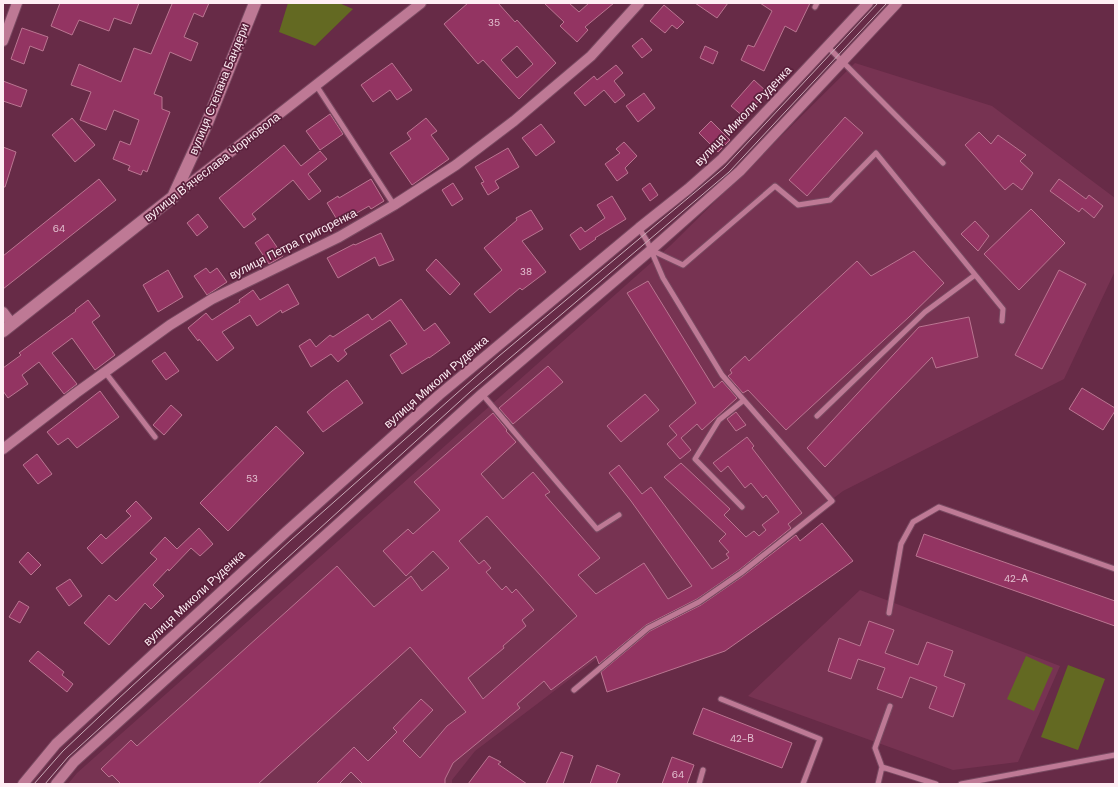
<svg xmlns="http://www.w3.org/2000/svg" width="1118" height="787" font-family="'DM Sans',sans-serif">
<style>
.built{fill:#773352}
.green{fill:#636922}
.building{fill:#933462;stroke:#ba7591;fill-rule:evenodd}
.lines{fill:none;stroke-linecap:round;stroke-linejoin:round}
.service-casing{stroke:#794961;stroke-width:7}
.minor-casing{stroke:#794961;stroke-width:12}
.tertiary-casing{stroke:#794961;stroke-width:14}
.service{stroke:#be7995;stroke-width:5}
.minor{stroke:#be7995;stroke-width:10}
.tertiary{stroke:#be7995;stroke-width:12}
.tram{stroke:#c8a9b6;stroke-width:1}
.labels{text-anchor:middle;stroke-width:3.5;stroke-linejoin:round;paint-order:stroke}
.number-label{font-size:10px;fill:#e3c0d0}
.street-label{font-size:12px;fill:#feeef4;stroke:#5b203c}
</style>
<rect width="100%" height="100%" fill="#672b47"/>
<path class="built" d="M855,63L992,106L1115,198V271L1064,379L843,491L699,602L648,628L628,635L475,751L452,780V784H68L77,773L671,245Z
M860,590L1060,666L1018,762L953,770L748,696Z"/>
<path class="green" d="M288,3H339L353,9L315,46L279,32Z
M1026,656L1053,668L1034,711L1007,699Z
M1068,665L1105,679L1078,750L1041,737Z"/>
<path class="building" d="M60,3H139L131,24L114,18L109,31L79,20L72,35L51,26Z
M171,3H209L203,17L194,13L184,37L198,43L191,61L170,52L154,94L162,97V109L170,112L147,172L143,170L141,175L128,170L130,166L113,159L120,141L130,145L139,120L114,110L106,130L80,120L91,92L71,85L79,64L121,82L134,48L151,54L172,4Z
M468,3H498L515,22L517,20L556,63L519,99L483,60L478,64L444,24ZM517,46L533,64L517,78L501,60Z
M544,3H569L579,12L589,3H614L585,27L588,30L577,42L560,26L564,22Z
M695,3H728L717,18Z
M760,3H810L796,32L785,26L764,71L741,60L748,45L754,47L772,11Z
M664,5L684,22L677,29L672,25L665,33L650,21Z
M22,28L48,37L43,51L30,46L24,64L11,59Z
M642,38L652,50L642,58L632,46Z
M705,46L718,52L713,64L700,58Z
M392,63L412,90L397,100L390,90L373,102L361,85Z
M616,65L623,73L614,81L625,95L615,103L604,90L585,106L574,93L594,76L597,80Z
M754,80L767,92L744,117L731,106Z
M3,81L27,90L21,107L3,101Z
M644,93L655,108L638,122L626,106Z
M330,114L343,134L320,150L306,131Z
M845,117L863,133L807,196L789,180Z
M72,118L95,145L75,162L52,135Z
M426,118L437,131L431,135L449,159L412,185L390,153L411,139L407,133Z
M711,121L730,140L718,152L699,133Z
M541,124L555,142L536,156L522,138Z
M979,132L991,144L998,135L1026,155L1020,161L1033,173L1022,190L1013,183L1005,190L965,145Z
M624,142L637,156L625,168L628,173L617,181L605,164L620,153L616,149Z
M284,145L301,166L320,151L327,159L308,174L321,191L309,200L293,180L252,214L256,219L244,228L219,198Z
M3,147L16,152L5,187H3Z
M508,148L519,167L495,181L499,188L488,195L481,183L484,182L475,167Z
M99,179L116,200L3,289V256Z
M371,179L384,201L371,209L369,206L339,223L327,203L338,196L339,198Z
M1059,179L1086,199L1089,195L1103,206L1094,218L1082,208L1079,212L1050,191Z
M453,183L463,199L452,206L442,190Z
M650,183L658,195L650,201L642,189Z
M612,196L626,219L595,238L596,239L580,250L570,235L581,227L585,232L605,218L597,205Z
M1031,209L1065,243L1019,290L984,254Z
M531,210L543,229L522,241L546,272L522,290L520,288L490,313L474,294L502,270L484,248L517,220L516,218Z
M198,214L208,227L197,236L187,223Z
M975,221L989,236L978,251L961,234Z
M381,233L394,260L379,266L375,257L338,278L327,258L354,244L355,245Z
M268,234L283,256L269,264L255,243Z
M914,251L944,283L909,317L786,430L748,390L743,393L728,376L732,373L730,370L745,356L749,361L857,261L871,276Z
M436,259L460,284L450,295L426,270Z
M206,268L210,273L217,268L227,282L207,295L194,276Z
M168,270L183,297L158,312L143,285Z
M1059,270L1086,284L1042,369L1015,355Z
M648,281L714,388L722,381L737,398L702,430L697,424L681,438L691,450L680,459L667,444L677,435L669,426L696,403L627,293Z
M288,284L299,304L282,313L281,310L257,326L250,315L222,332L234,348L217,361L199,339L198,341L188,328L206,313L212,320L240,302L239,300L253,290L260,300Z
M401,299L424,331L435,323L450,343L429,358V357L402,374L390,355L407,344L390,320L344,350L347,354L338,362L331,354L311,367L299,346L310,339L316,347L330,335L333,337L368,314L372,320Z
M88,300L100,316L92,322L115,355L95,370L72,338L52,353L77,384L64,394L39,362L22,375L28,384L8,398L3,391V368L21,355L19,353L76,311L75,310Z
M969,317L978,357L936,368L932,357L825,467L807,448L919,327Z
M165,352L179,371L166,380L152,361Z
M548,366L563,382L513,424L499,408Z
M347,380L363,403L323,432L307,412L332,391Z
M1082,388L1115,408V411L1103,430L1069,409Z
M100,391L119,417L77,448L68,438L58,445L47,432Z
M645,394L659,410L621,442L607,426Z
M171,405L182,415L164,435L153,425Z
M736,412L746,425L736,431L727,419Z
M493,413L507,430L506,431L516,442L481,474L503,499L533,472L550,492L545,495L600,558L578,575L596,594L644,563L668,599L692,586L631,501L609,473L619,465L642,494L651,487L712,569L729,558L726,554L729,552L719,541L726,534L664,477L681,463L730,509L724,515L746,537L754,531L759,536L766,530L762,525L779,512L766,495L763,498L751,483L745,488L728,466L721,472L713,463L747,437L754,446L752,448L802,513L788,524L791,528L739,570L697,599L646,625L599,664L596,656L551,690L544,681L517,704L520,708L453,763L445,779V784H363L351,772L339,784H316L354,747L368,761L397,732L393,728L421,699L433,710L403,741L420,758L447,726L466,712L410,647L258,784H121L112,775L109,777L101,769L131,740L137,746L337,566L374,607L411,576L422,591L449,568L433,551L406,576L383,551L408,529L413,534L440,510L414,482ZM487,516L577,616L483,699L468,678L504,648L503,646L526,626L522,620L534,610L516,589L512,593L506,586L502,590L486,572L491,568L484,560L479,564L459,541Z
M276,426L304,453L228,531L200,503Z
M37,454L52,474L38,484L23,465Z
M136,501L152,518L102,564L87,548L101,534L106,539L131,516L126,511Z
M822,523L853,561L725,651L607,692L601,672L650,631L701,605L743,576L796,535L800,541Z
M199,528L213,544L200,556L191,548L169,571L168,569L153,585L164,596L151,609L145,603L109,645L84,623L109,595L116,601L157,559L150,553L165,537L177,549Z
M924,534L1115,601V626L916,556Z
M28,552L41,565L31,575L19,562Z
M70,579L82,596L69,606L56,588Z
M19,601L29,607L20,623L9,617Z
M869,621L894,630L885,653L918,665L927,642L953,651L944,676L965,684L953,717L929,708L937,687L910,677L902,698L877,689L885,668L858,659L851,679L828,671L839,638L860,646Z
M38,651L64,672L62,675L73,684L67,692L29,661Z
M703,708L792,743L782,768L693,734Z
M561,752L573,756L563,784H546Z
M489,756L501,762L498,764L527,784H468Z
M672,757L694,765L687,784H662Z
M597,765L620,774L616,784H590Z"/>
<g class="lines">
<g class="service-casing">
<path id="service" d="M815,7L817,3
M827,46L943,163
M316,85L394,205
M651,250L683,265L775,186L798,205L830,200L876,153L1003,309L1002,321
M105,372L155,437
M482,394L597,529L619,515
M817,416L925,312L975,275
M742,507L695,459L719,420L744,400
M889,613L901,544L913,522L939,507L1115,569
M574,690L648,628L699,602L741,573L832,501L722,375L663,278L647,241L639,228
M721,699L820,739L803,784
M882,767L875,748L890,706
M699,784L703,770
M878,784L882,767L936,784
M961,784L1115,755"/>
</g>
<g class="minor-casing">
<path id="minor" d="M3,41L17,3
M173,197L421,3
M3,312L12,324
M3,449L76,393L170,325L212,299L339,237L394,205L456,165L514,121L591,56L639,3
M23,784L56,744L286,532L439,395L639,228L688,189L722,159L868,3
M56,784L74,762L482,394L651,250L740,171L897,3"/>
</g>
<g class="tertiary-casing">
<path id="tertiary" d="M3,331L173,197L207,123L255,3"/>
</g>
<use href="#service" class="service"/>
<use href="#minor" class="minor"/>
<use href="#tertiary" class="tertiary"/>
<path class="tram" d="M34,784L63,751L118,699L291,540L499,356L724,168L878,3
M45,784L68,757L470,392L729,172L887,3"/>
</g>
<g class="labels">
<g class="number-label">
<text x="494" y="26">35</text>
<text x="59" y="232">64</text>
<text x="526" y="275">38</text>
<text x="252" y="482">53</text>
<text x="1016" y="582">42-А</text>
<text x="742" y="742">42-В</text>
<text x="678" y="778">64</text>
</g>
<g class="street-label">
<text transform="translate(219 89) rotate(-68)" y="4">вулиця Степана Бандери</text>
<text transform="translate(743 116) rotate(-46)" y="4">вулиця Миколи Руденка</text>
<text transform="translate(212 167) rotate(-38)" y="4">вулиця В'ячеслава Чорновола</text>
<text transform="translate(293 244) rotate(-27)" y="4">вулиця Петра Григоренка</text>
<text transform="translate(436 382) rotate(-41)" y="4">вулиця Миколи Руденка</text>
<text transform="translate(194 598) rotate(-43)" y="4">вулиця Миколи Руденка</text>
</g>
</g>
<rect width="1118" height="787" fill="none" stroke="#feeef4" stroke-width="8"/>
</svg>
